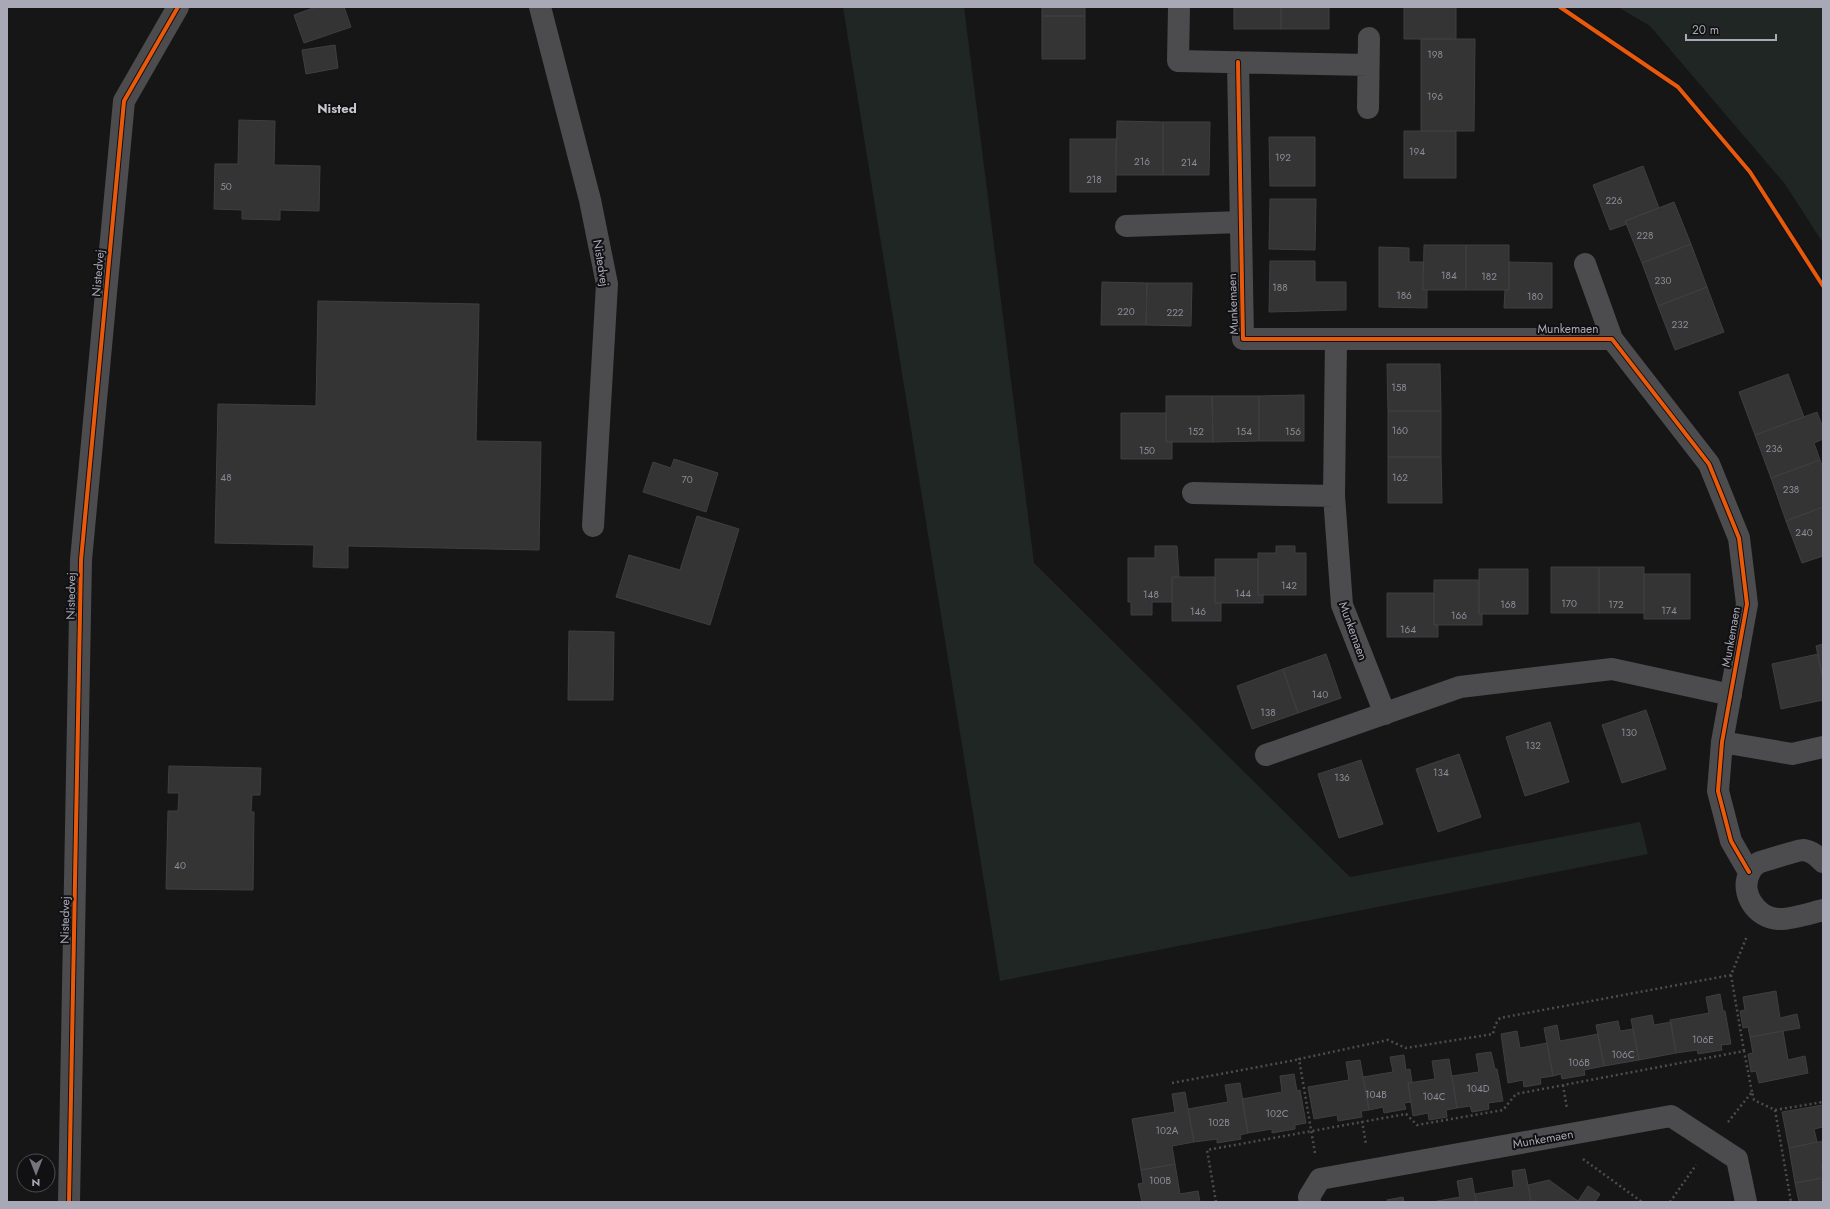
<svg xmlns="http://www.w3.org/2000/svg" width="1830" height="1209" font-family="Jost,sans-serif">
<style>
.green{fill:#202623}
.building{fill:#343435;stroke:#3f3e42}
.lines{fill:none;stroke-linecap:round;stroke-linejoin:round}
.path{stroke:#4d4d50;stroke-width:2.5;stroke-dasharray:2 3;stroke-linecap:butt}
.minor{stroke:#4c4c4f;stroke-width:22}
.cycleway-casing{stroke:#111012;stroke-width:6}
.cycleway{stroke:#e8590c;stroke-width:4}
.labels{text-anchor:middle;stroke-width:4;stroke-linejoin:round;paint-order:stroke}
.number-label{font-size:10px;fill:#8b8b96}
.street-label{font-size:12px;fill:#a8a8b6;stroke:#111012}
.neighbourhood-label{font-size:13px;font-weight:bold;fill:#c9c9d2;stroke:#111012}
</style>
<rect width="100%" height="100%" fill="#161616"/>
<path class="green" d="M843,7H964L1034,563L1350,877L1640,822L1648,854L1000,981Z
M1618,7H1823V243L1785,184L1650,26Z"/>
<path class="building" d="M316,7H344L351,27L304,43L294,15Z
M1042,7H1085V16H1042Z
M1234,7H1281V29H1234Z
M1281,7H1329V29H1281Z
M1404,7H1456V39H1404Z
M1042,16H1085V59H1042Z
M1421,39H1475L1474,131H1421Z
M335,45L338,68L306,74L302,50Z
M239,120L275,121L274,165L320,166L319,211L280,210V220L242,219V210L214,209L215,164H238Z
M1117,121L1163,122V175H1116Z
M1163,122H1210L1209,175H1163Z
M1404,131H1456V178H1404Z
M1269,137H1315V186H1270Z
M1070,139H1116V192H1070Z
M1643,166L1659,208L1625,221L1627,224L1610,230L1593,185Z
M1270,199H1316L1315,250L1269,249Z
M1674,202L1691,244L1642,263L1625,221Z
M1691,244L1707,287L1658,306L1642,263Z
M1424,245H1466V290H1423Z
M1466,245H1509V290H1466Z
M1379,247L1409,248V262H1423V290H1427V308L1379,307Z
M1270,261H1315V282H1346V310L1269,312Z
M1509,262L1552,263V308H1504L1505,290H1509Z
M1102,282L1147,283L1146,325H1101Z
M1147,283H1192L1191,326L1146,325Z
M1707,287L1724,332L1675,350L1658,306Z
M318,301L479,304L476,441L541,442L539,550L348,546V568L313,567L314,545L215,543L218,404L316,406Z
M1387,364H1440L1441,411H1388Z
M1788,374L1804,417L1755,435L1739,392Z
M1304,395V441H1259V396Z
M1166,396H1212L1213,442H1166Z
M1212,396H1259V441L1213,442Z
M1388,411H1441V457H1388Z
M1817,412L1823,428V439L1814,443L1820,460L1771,478L1755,435Z
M1121,413H1166V442H1172V459H1121Z
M1388,457H1441L1442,503H1388Z
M674,459L718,473L706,512L643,492L653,462L671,468Z
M1820,460L1823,468V507L1786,521L1771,478Z
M1823,507V556L1802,563L1786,521Z
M697,516L739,529L710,625L616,597L629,555L680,570Z
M1155,546H1177L1179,577H1172V602H1152V615H1131V602H1128V558H1155Z
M1276,546H1295V553H1306V595H1258V553H1276Z
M1215,559H1258V595H1263V603H1215Z
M1551,567H1599V613H1551Z
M1599,567H1644V613H1599Z
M1479,569H1528V614H1479Z
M1644,574H1690V619H1644Z
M1172,577H1215V603H1221V621H1172Z
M1434,580H1479V614H1482V625H1434Z
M1387,593H1434V625H1438V637H1387Z
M569,631L614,632L613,700H568Z
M1823,644V680L1816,646Z
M1326,654L1341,698L1298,713L1283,669Z
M1818,654L1823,680V700L1781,709L1772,664Z
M1283,669L1298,713L1252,729L1237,686Z
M1646,710L1666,769L1622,783L1602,725Z
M1550,722L1569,782L1525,796L1506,737Z
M1459,754L1481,817L1438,832L1416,769Z
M1361,760L1383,824L1339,838L1318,774Z
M169,766L261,768L260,795H252L251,812H254L253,890L166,889L168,811H178L179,793H168Z
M1776,991L1780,1018L1797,1014L1800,1028L1750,1037L1748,1027L1743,1028L1740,1011L1745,1010L1743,997Z
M1720,994L1723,1011H1725L1731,1044L1721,1045L1722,1050L1698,1054L1697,1050L1676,1053L1670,1020L1709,1013L1706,997Z
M1652,1015L1654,1025L1671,1022L1676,1053L1639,1060L1631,1019Z
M1618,1021L1620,1031L1633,1029L1639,1060L1604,1066L1596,1025Z
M1557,1025L1560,1041L1598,1034L1604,1066L1584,1070L1585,1075L1562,1079L1561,1074L1553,1076L1544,1028Z
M1517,1031L1520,1048L1547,1043L1553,1076L1540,1078L1541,1084L1524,1087L1523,1080L1508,1083L1501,1034Z
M1783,1031L1788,1060L1805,1056L1808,1073L1759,1083L1756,1071L1751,1072L1748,1054L1753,1053L1750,1037Z
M1491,1052L1495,1069H1497L1503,1101L1488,1103L1489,1109L1472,1112L1470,1106L1457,1108L1452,1076L1479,1072L1476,1054Z
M1404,1055L1406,1070L1410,1069L1412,1082L1408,1083L1411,1102L1404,1103L1406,1109L1384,1113L1383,1107L1369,1110L1363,1077L1393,1072L1390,1057Z
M1449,1059L1457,1108L1446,1110L1447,1117L1429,1120L1428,1113L1413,1116L1408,1083L1435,1079L1432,1061Z
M1360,1060L1369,1110L1361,1111L1362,1117L1338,1121L1337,1115L1314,1119L1308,1087L1349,1080L1346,1062Z
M1294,1074L1297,1091L1300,1090L1306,1123L1295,1125V1129L1272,1133V1129L1248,1133L1242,1099L1282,1092L1280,1076Z
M1240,1083L1248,1133L1240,1135L1241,1139L1217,1143V1139L1194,1142L1188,1109L1228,1102L1225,1085Z
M1185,1092L1194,1142L1172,1146L1175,1164L1141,1170L1132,1119L1175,1112L1172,1094Z
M1823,1105V1127L1814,1129L1817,1142L1789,1148L1782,1112Z
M1823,1141V1163L1821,1164L1823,1178L1795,1183L1789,1148Z
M1175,1164L1180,1194L1198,1191L1200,1202H1142L1138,1184L1143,1183L1141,1170Z
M1525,1169L1531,1202H1476L1475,1194L1514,1187L1512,1171Z
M1472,1178L1476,1202H1432L1460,1197L1457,1181Z
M1823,1178V1202H1799L1795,1183Z
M1549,1180L1578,1201L1588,1186L1600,1194L1595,1202H1531L1528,1185Z
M1403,1197L1404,1202H1387V1200Z"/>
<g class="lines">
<path class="path" d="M1731,975L1744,1051
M1172,1083L1301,1059
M1563,1085L1567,1109
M1775,1110L1823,1102
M1362,1121L1366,1144
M1728,1122L1752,1092L1754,1100L1775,1110L1791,1202
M1315,1153L1299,1059L1388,1040L1406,1048L1493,1034L1495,1025L1500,1018L1731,975L1747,936
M1583,1159L1642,1202
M1216,1202L1207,1150L1406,1114L1417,1125L1503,1110L1516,1094L1744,1051L1752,1092
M1670,1202L1696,1165"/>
<path class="minor" d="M540,7L590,200L607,284L593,526
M1179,7L1178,61L1368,65
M1238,62L1243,339H1612L1709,464L1739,538L1747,604L1722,742L1718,791L1731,841L1749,872
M1368,108L1369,38
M1126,226L1241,222
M1585,264L1612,339
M1336,339L1334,496L1342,605L1385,714
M1193,493L1334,496
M1722,742L1792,754L1823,747
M1266,755L1460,687L1612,669L1731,695
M1823,862C1817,856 1812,851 1803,850C1799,850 1763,861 1758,863C1756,864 1751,869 1750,872C1739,892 1756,918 1778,919C1790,920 1811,913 1823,910
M69,1202L81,560L124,101L178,7
M1310,1202L1309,1197L1320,1179L1671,1116L1737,1159L1746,1202"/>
<g class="cycleway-casing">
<path id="cycleway" d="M1560,7L1678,87L1750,172L1823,286
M1238,62L1243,339H1612L1709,464L1739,538L1747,604L1722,742L1718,791L1731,841L1749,872
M69,1202L81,560L124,101L178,7"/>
</g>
<use href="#cycleway" class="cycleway"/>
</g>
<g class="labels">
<g class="number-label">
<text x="1435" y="58">198</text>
<text x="1435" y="100">196</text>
<text x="1417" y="155">194</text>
<text x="1283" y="161">192</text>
<text x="1142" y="165">216</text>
<text x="1189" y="166">214</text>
<text x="1094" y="183">218</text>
<text x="226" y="190">50</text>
<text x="1614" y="204">226</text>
<text x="1645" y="239">228</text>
<text x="1449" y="279">184</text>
<text x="1489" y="280">182</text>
<text x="1663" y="284">230</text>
<text x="1280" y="291">188</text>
<text x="1404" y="299">186</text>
<text x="1535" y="300">180</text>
<text x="1126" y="315">220</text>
<text x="1175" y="316">222</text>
<text x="1680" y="328">232</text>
<text x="1399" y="391">158</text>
<text x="1400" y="434">160</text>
<text x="1196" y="435">152</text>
<text x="1244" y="435">154</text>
<text x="1293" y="435">156</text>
<text x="1774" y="452">236</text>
<text x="1147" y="454">150</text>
<text x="226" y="481">48</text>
<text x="1400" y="481">162</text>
<text x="687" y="483">70</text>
<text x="1791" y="493">238</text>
<text x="1804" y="536">240</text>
<text x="1289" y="589">142</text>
<text x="1243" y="597">144</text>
<text x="1151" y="598">148</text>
<text x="1569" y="607">170</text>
<text x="1508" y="608">168</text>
<text x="1616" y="608">172</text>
<text x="1669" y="614">174</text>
<text x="1198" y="615">146</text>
<text x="1459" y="619">166</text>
<text x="1408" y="633">164</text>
<text x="1320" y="698">140</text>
<text x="1268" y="716">138</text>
<text x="1629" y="736">130</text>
<text x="1533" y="749">132</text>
<text x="1441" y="776">134</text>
<text x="1342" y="781">136</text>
<text x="180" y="869">40</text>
<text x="1703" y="1043">106E</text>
<text x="1623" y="1058">106C</text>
<text x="1579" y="1066">106B</text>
<text x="1478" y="1092">104D</text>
<text x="1376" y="1098">104B</text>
<text x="1434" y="1100">104C</text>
<text x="1277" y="1117">102C</text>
<text x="1219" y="1126">102B</text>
<text x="1167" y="1134">102A</text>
<text x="1160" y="1184">100B</text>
</g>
<g class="street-label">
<text transform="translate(601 263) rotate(81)" y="4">Nistedvej</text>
<text transform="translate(98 273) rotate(-85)" y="4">Nistedvej</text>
<text transform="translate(1233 304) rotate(-92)" y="4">Munkemaen</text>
<text x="1568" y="333">Munkemaen</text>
<text transform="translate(71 596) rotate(-89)" y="4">Nistedvej</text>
<text transform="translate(1353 631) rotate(70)" y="4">Munkemaen</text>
<text transform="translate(1731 637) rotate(-80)" y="4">Munkemaen</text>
<text transform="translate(65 920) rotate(-89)" y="4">Nistedvej</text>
<text transform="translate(1543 1139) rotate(-10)" y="4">Munkemaen</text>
</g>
<g class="neighbourhood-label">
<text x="337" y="113">Nisted</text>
</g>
</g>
<rect width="1830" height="1209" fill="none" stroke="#a8a8b6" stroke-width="16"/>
<g transform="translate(36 1173) rotate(180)"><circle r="19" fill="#111012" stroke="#4d4d54"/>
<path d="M0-3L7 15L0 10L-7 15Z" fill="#75757e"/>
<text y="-6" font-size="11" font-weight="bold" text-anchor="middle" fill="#a8a8b6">N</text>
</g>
<path d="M1686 34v6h90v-6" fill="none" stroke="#a8a8b6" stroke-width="2"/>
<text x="1692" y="34" font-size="12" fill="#a8a8b6" stroke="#111012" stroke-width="3" paint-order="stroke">20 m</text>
</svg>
